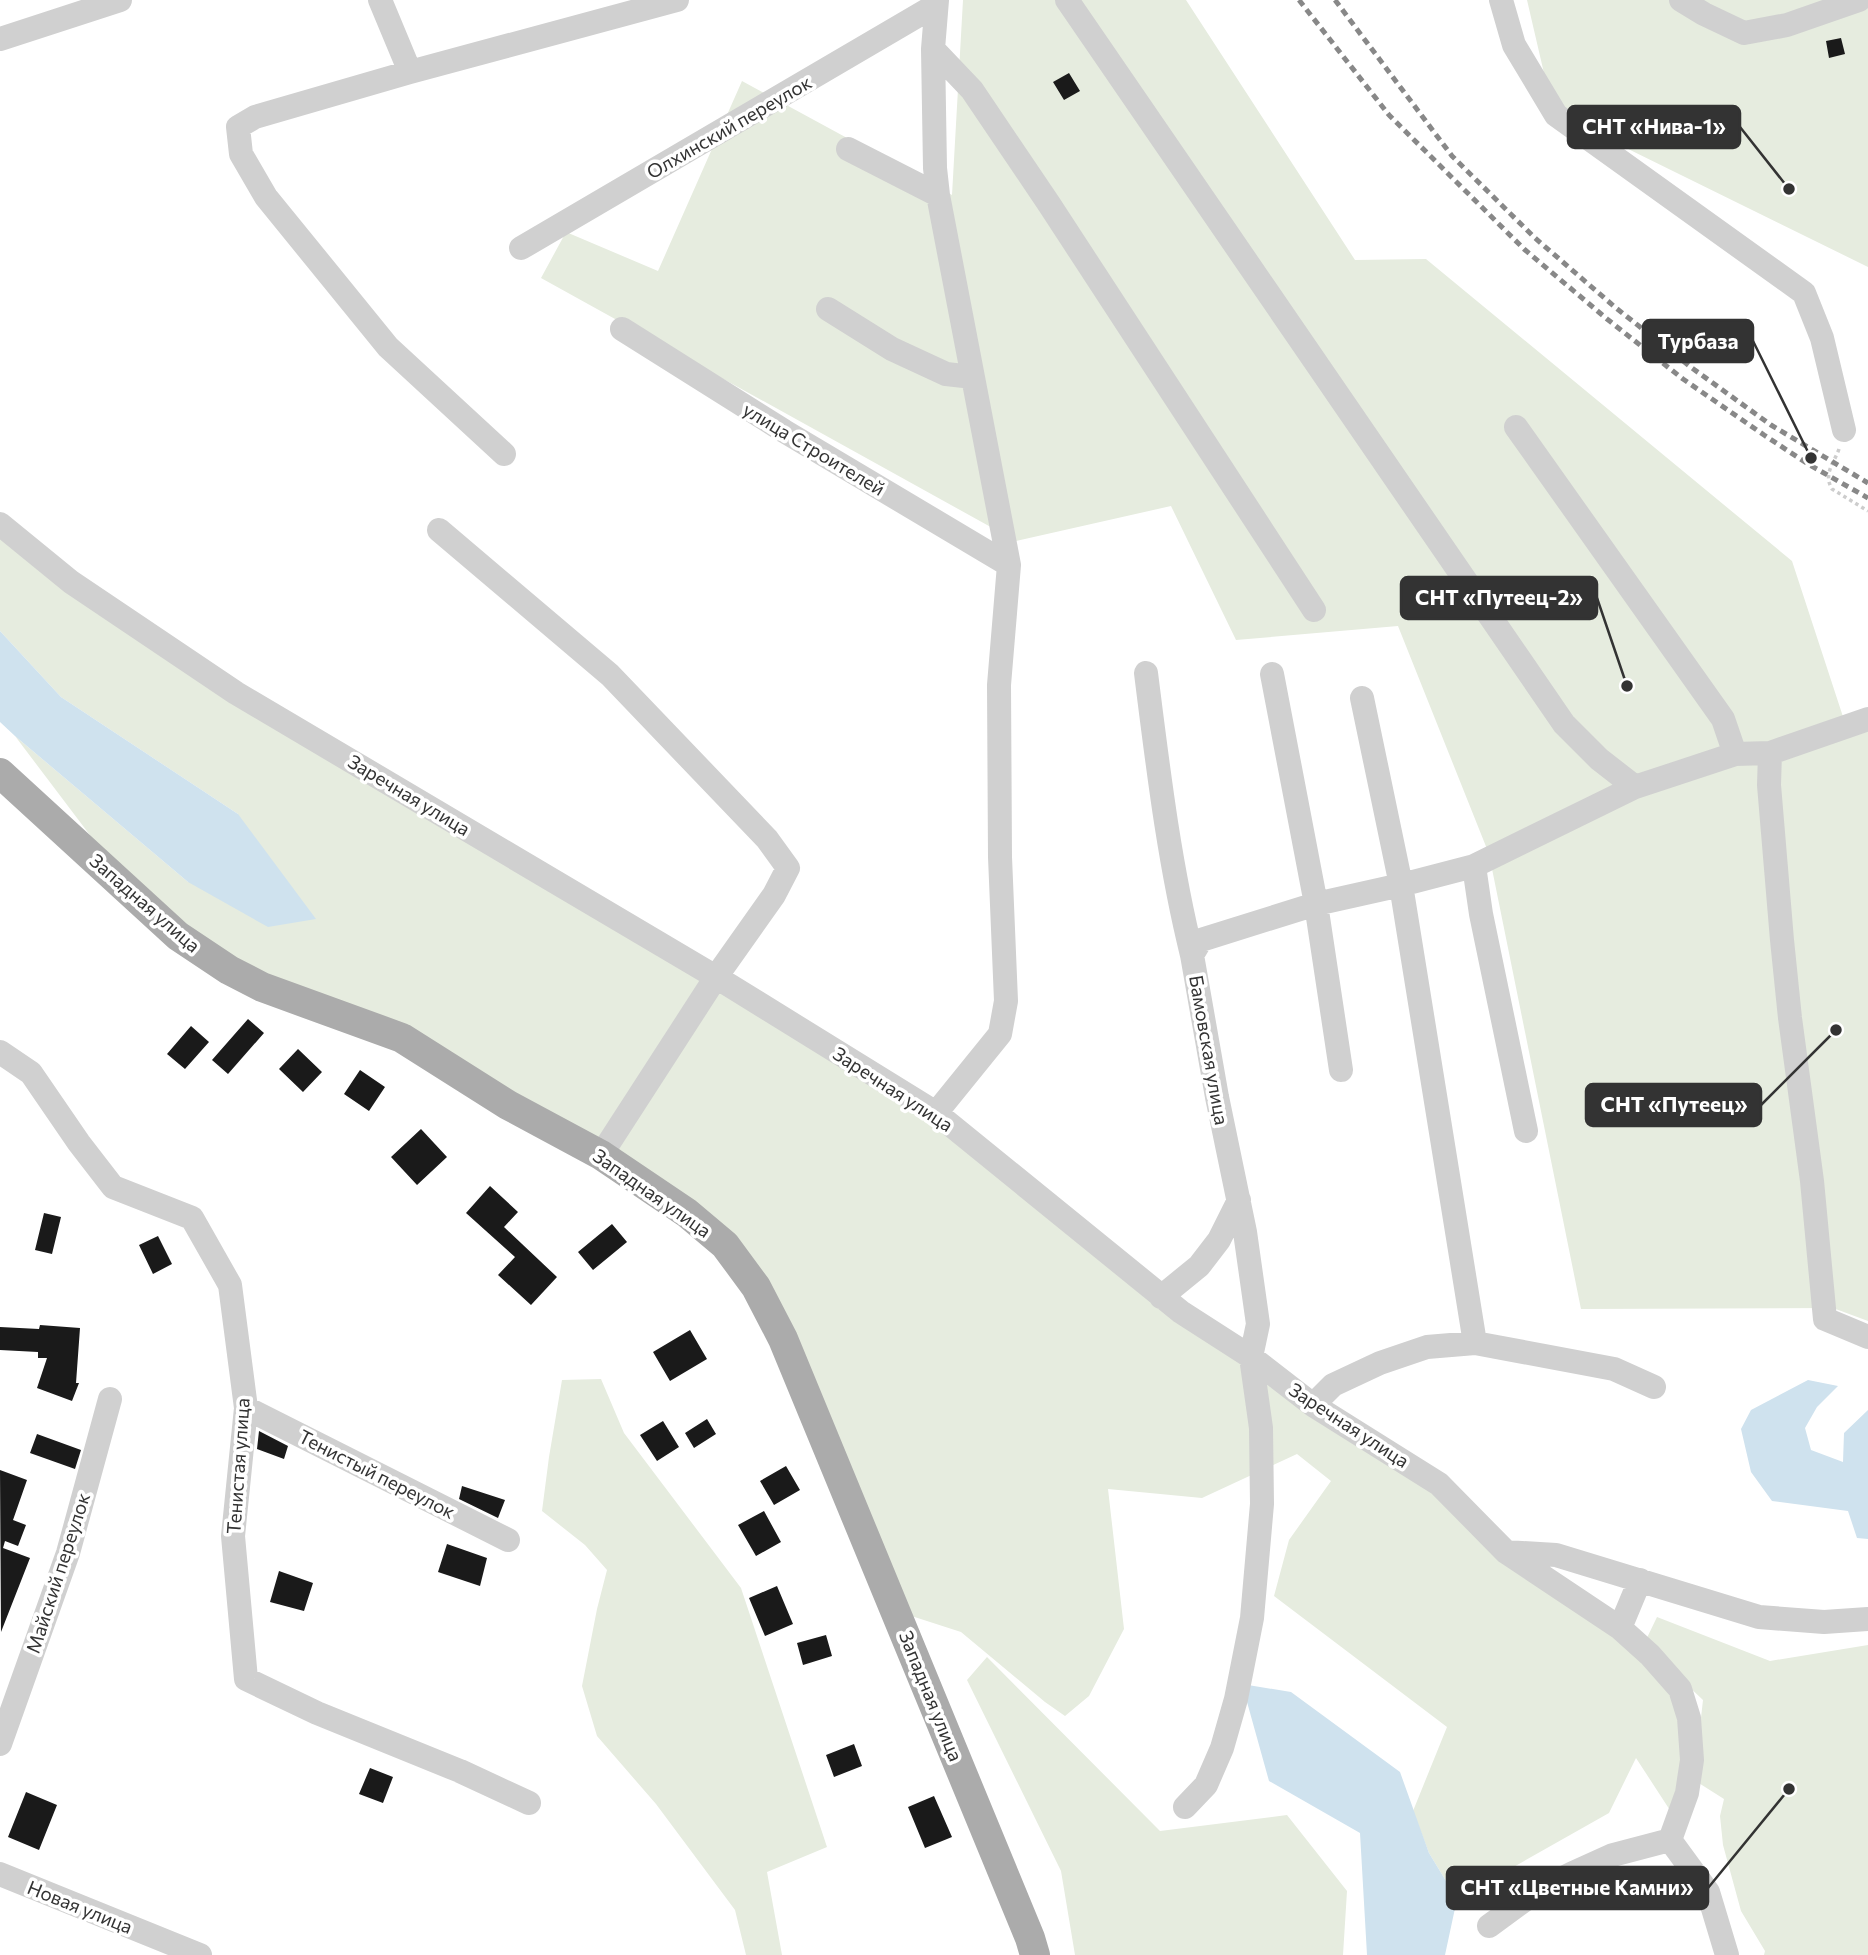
<svg xmlns="http://www.w3.org/2000/svg" width="1868" height="1955" font-family="Commissioner,sans-serif">
<style>
.green{fill:#e6ecdf}
.water{fill:#cfe2ee}
.building{fill:#1a1a1a}
.lines{fill:none;stroke-linecap:round;stroke-linejoin:round}
.path{stroke:#cdcdcd;stroke-width:3.5;stroke-dasharray:3.5 3.5;stroke-linecap:butt}
.minor{stroke:#d0d0d0;stroke-width:24}
.major{stroke:#ababab;stroke-width:30}
.rail{stroke:#888;stroke-width:5;stroke-dasharray:7 5;stroke-linecap:butt}
.labels{text-anchor:middle;stroke-width:7;stroke-linejoin:round;paint-order:stroke}
.street-label{font-size:19px;fill:#333;stroke:#fff}
.leader{fill:none;stroke:#333;stroke-width:2.5}
.callout-dot{fill:#333;stroke:#fff;stroke-width:2.5}
.callout{fill:#333;stroke:#333;stroke-width:2.5}
.callout-label{font-size:21px;text-anchor:middle;font-weight:bold;fill:#fff}
</style>
<rect width="100%" height="100%" fill="#fff"/>
<path class="green" d="M963,0H1186L1355,260L1426,259L1792,561L1848,732L1868,727V1321L1833,1308L1581,1309L1489,854L1398,626L1236,640L1171,506L1016,541L541,278L566,232L658,271L742,81L952,195Z
M1527,0H1868V267L1553,112Z
M0,524L71,582L936,1113L1620,1628L1689,1718L1677,1821L1636,1758L1609,1813L1457,1899L1429,1853L1413,1811L1447,1727L1274,1596L1289,1540L1331,1481L1297,1454L1202,1498L1108,1489L1124,1629L1089,1696L1065,1716L1045,1702L961,1632L896,1611L756,1287L601,1155L303,1003L139,900L15,736L188,882L238,814L61,697L0,631Z
M601,1379L624,1433L741,1588L827,1847L767,1872L782,1955H746L735,1910L656,1804L597,1736L582,1686L597,1609L607,1570L585,1545L542,1511L549,1457L562,1380Z
M1657,1617L1770,1661L1868,1645V1955H1764L1765,1951L1741,1911L1723,1845L1720,1816L1724,1799L1694,1780L1703,1700L1644,1644Z
M987,1657L1160,1831L1287,1815L1347,1891L1343,1955H1075L1061,1871L967,1680Z"/>
<path class="water" d="M0,631L61,697L238,814L316,919L268,927L188,882L15,736L0,722Z
M1808,1380L1838,1386L1817,1407L1805,1428L1811,1450L1843,1462L1844,1433L1868,1410V1539L1857,1538L1848,1511L1772,1501L1751,1472L1741,1429L1751,1410Z
M1242,1684L1291,1692L1400,1772L1429,1853L1457,1899L1445,1955H1367L1360,1833L1269,1781Z"/>
<path class="building" d="M1841,38L1845,54L1829,58L1826,41Z
M1069,73L1080,91L1064,100L1053,82Z
M248,1019L264,1033L228,1074L212,1060Z
M191,1026L209,1042L185,1069L167,1054Z
M298,1049L322,1072L303,1092L279,1069Z
M360,1070L385,1087L369,1111L344,1094Z
M421,1129L447,1157L417,1185L391,1157Z
M490,1186L518,1212L504,1227L557,1277L531,1305L498,1275L515,1257L466,1213Z
M44,1213L61,1217L52,1254L35,1250Z
M612,1224L627,1242L593,1270L578,1252Z
M158,1236L172,1264L153,1274L139,1245Z
M40,1325L80,1328L76,1383H79L72,1401L37,1388L47,1358H38V1352L0,1350V1327L39,1329Z
M690,1330L707,1359L670,1381L653,1352Z
M707,1419L716,1434L694,1448L685,1433Z
M663,1421L679,1447L657,1461L640,1435Z
M259,1431L288,1446L284,1459L257,1449Z
M37,1434L81,1450L75,1469L30,1453Z
M786,1466L800,1490L774,1505L760,1481Z
M0,1470L27,1480L13,1520L26,1525L18,1546L5,1541L3,1548L30,1558L1,1632Z
M462,1486L505,1500L498,1518L459,1499Z
M764,1511L781,1542L756,1556L738,1525Z
M447,1544L487,1558L480,1586L438,1572Z
M279,1571L313,1583L304,1611L270,1602Z
M777,1586L793,1624L765,1636L749,1598Z
M826,1635L832,1656L803,1665L797,1643Z
M854,1744L862,1766L834,1777L826,1755Z
M370,1768L393,1777L383,1803L359,1794Z
M26,1792L57,1805L39,1850L8,1837Z
M934,1796L952,1837L925,1848L908,1807Z"/>
<g class="lines">
<path class="path" d="M1839,449C1834,463 1823,474 1832,489L1868,511"/>
<path class="minor" d="M380,0L410,72
M1067,0L1564,724L1599,759L1635,787
M1501,0L1514,45L1556,115L1804,293L1822,338L1844,430
M1681,0L1704,14L1744,33L1787,25L1859,0
M0,39L120,0
M933,49L972,90L1049,204L1314,610
M848,149L938,195
M521,248L936,5
M828,309L892,349L946,374L973,377
M622,329L784,431L1009,565
M1516,427L1723,719L1735,754
M504,454L388,347L266,197L241,154L238,127L255,117L410,72L677,0
M0,524L71,582L236,693L716,977L936,1113L1181,1312L1251,1357L1313,1405L1439,1484L1506,1552L1620,1628L1650,1655L1680,1689L1689,1718L1692,1760L1687,1793L1670,1840L1613,1855L1571,1874L1537,1891L1489,1926
M439,530L610,675L767,839L788,868L774,895L716,977L601,1155
M1146,673C1158,768 1169,862 1192,955
M1272,674L1316,904L1341,1070
M1362,698L1401,885L1475,1343
M1770,753L1769,785L1782,940L1790,1018L1812,1181L1825,1319L1868,1337
M1474,866L1481,914L1526,1131
M0,1052L31,1073L79,1143L113,1187L192,1218L230,1285L246,1408L233,1536L246,1679L317,1713L460,1771L529,1803
M936,1113L1000,1034L1006,1001L1000,857L999,685L1009,565L938,195L935,168L933,49L937,0
M1161,1297L1199,1266L1219,1240L1239,1200
M1313,1405L1333,1385L1380,1363L1427,1347L1475,1343L1614,1369L1654,1387
M246,1408L508,1540
M1506,1552L1556,1555L1759,1617L1824,1622L1868,1619
M1620,1628L1640,1580
M0,1744L68,1553L110,1399
M1185,1807L1206,1785L1222,1748L1236,1699L1252,1618L1262,1504L1261,1428L1251,1357L1258,1324L1245,1232L1217,1097L1192,955L1201,940L1316,904L1401,885L1474,866L1635,787L1735,754L1770,753L1868,719
M1670,1840L1708,1892L1727,1955
M0,1874L200,1955"/>
<path class="major" d="M0,773L178,936L229,970L262,987L402,1038L508,1105L601,1155L687,1213L725,1245L756,1287L783,1339L1030,1938L1035,1955"/>
<path class="rail" d="M1299,0L1389,115L1524,249L1607,319L1683,379L1764,435L1808,464L1868,498
M1335,0L1452,156L1535,238L1616,308L1692,368L1771,425L1868,483"/>
</g>
<g class="labels">
<g class="street-label">
<text transform="translate(729 127) rotate(-30)" y="7">Олхинский переулок</text>
<text transform="translate(814 449) rotate(31)" y="7">улица Строителей</text>
<text transform="translate(409 795) rotate(31)" y="7">Заречная улица</text>
<text transform="translate(145 903) rotate(41)" y="7">Западная улица</text>
<text transform="translate(1209 1050) rotate(80)" y="7">Бамовская улица</text>
<text transform="translate(893 1089) rotate(33)" y="7">Заречная улица</text>
<text transform="translate(652 1193) rotate(35)" y="7">Западная улица</text>
<text transform="translate(1349 1425) rotate(33)" y="7">Заречная улица</text>
<text transform="translate(238 1466) rotate(-86)" y="7">Тенистая улица</text>
<text transform="translate(377 1474) rotate(27)" y="7">Тенистый переулок</text>
<text transform="translate(58 1573) rotate(-72)" y="7">Майский переулок</text>
<text transform="translate(931 1696) rotate(68)" y="7">Западная улица</text>
<text transform="translate(80 1907) rotate(22)" y="7">Новая улица</text>
</g>
</g>
<path class="leader" d="M1789 189L1740 127M1811 458L1753 341M1627 686L1597 598M1836 1030L1761 1105M1789 1789L1708 1888"/>
<g class="callout-dot">
<circle cx="1789" cy="189" r="7"/>
<circle cx="1811" cy="458" r="7"/>
<circle cx="1627" cy="686" r="7"/>
<circle cx="1836" cy="1030" r="7"/>
<circle cx="1789" cy="1789" r="7"/>
</g>
<g class="callout">
<rect x="1568" y="106" width="172" height="42" rx="7"/>
<rect x="1643" y="320" width="110" height="42" rx="7"/>
<rect x="1401" y="577" width="196" height="42" rx="7"/>
<rect x="1586" y="1084" width="175" height="42" rx="7"/>
<rect x="1447" y="1867" width="261" height="42" rx="7"/>
</g>
<g class="callout-label">
<text x="1654" y="134">СНТ «Нива-1»</text>
<text x="1698" y="349">Турбаза</text>
<text x="1499" y="605">СНТ «Путеец-2»</text>
<text x="1674" y="1112">СНТ «Путеец»</text>
<text x="1577" y="1895">СНТ «Цветные Камни»</text>
</g>
</svg>
